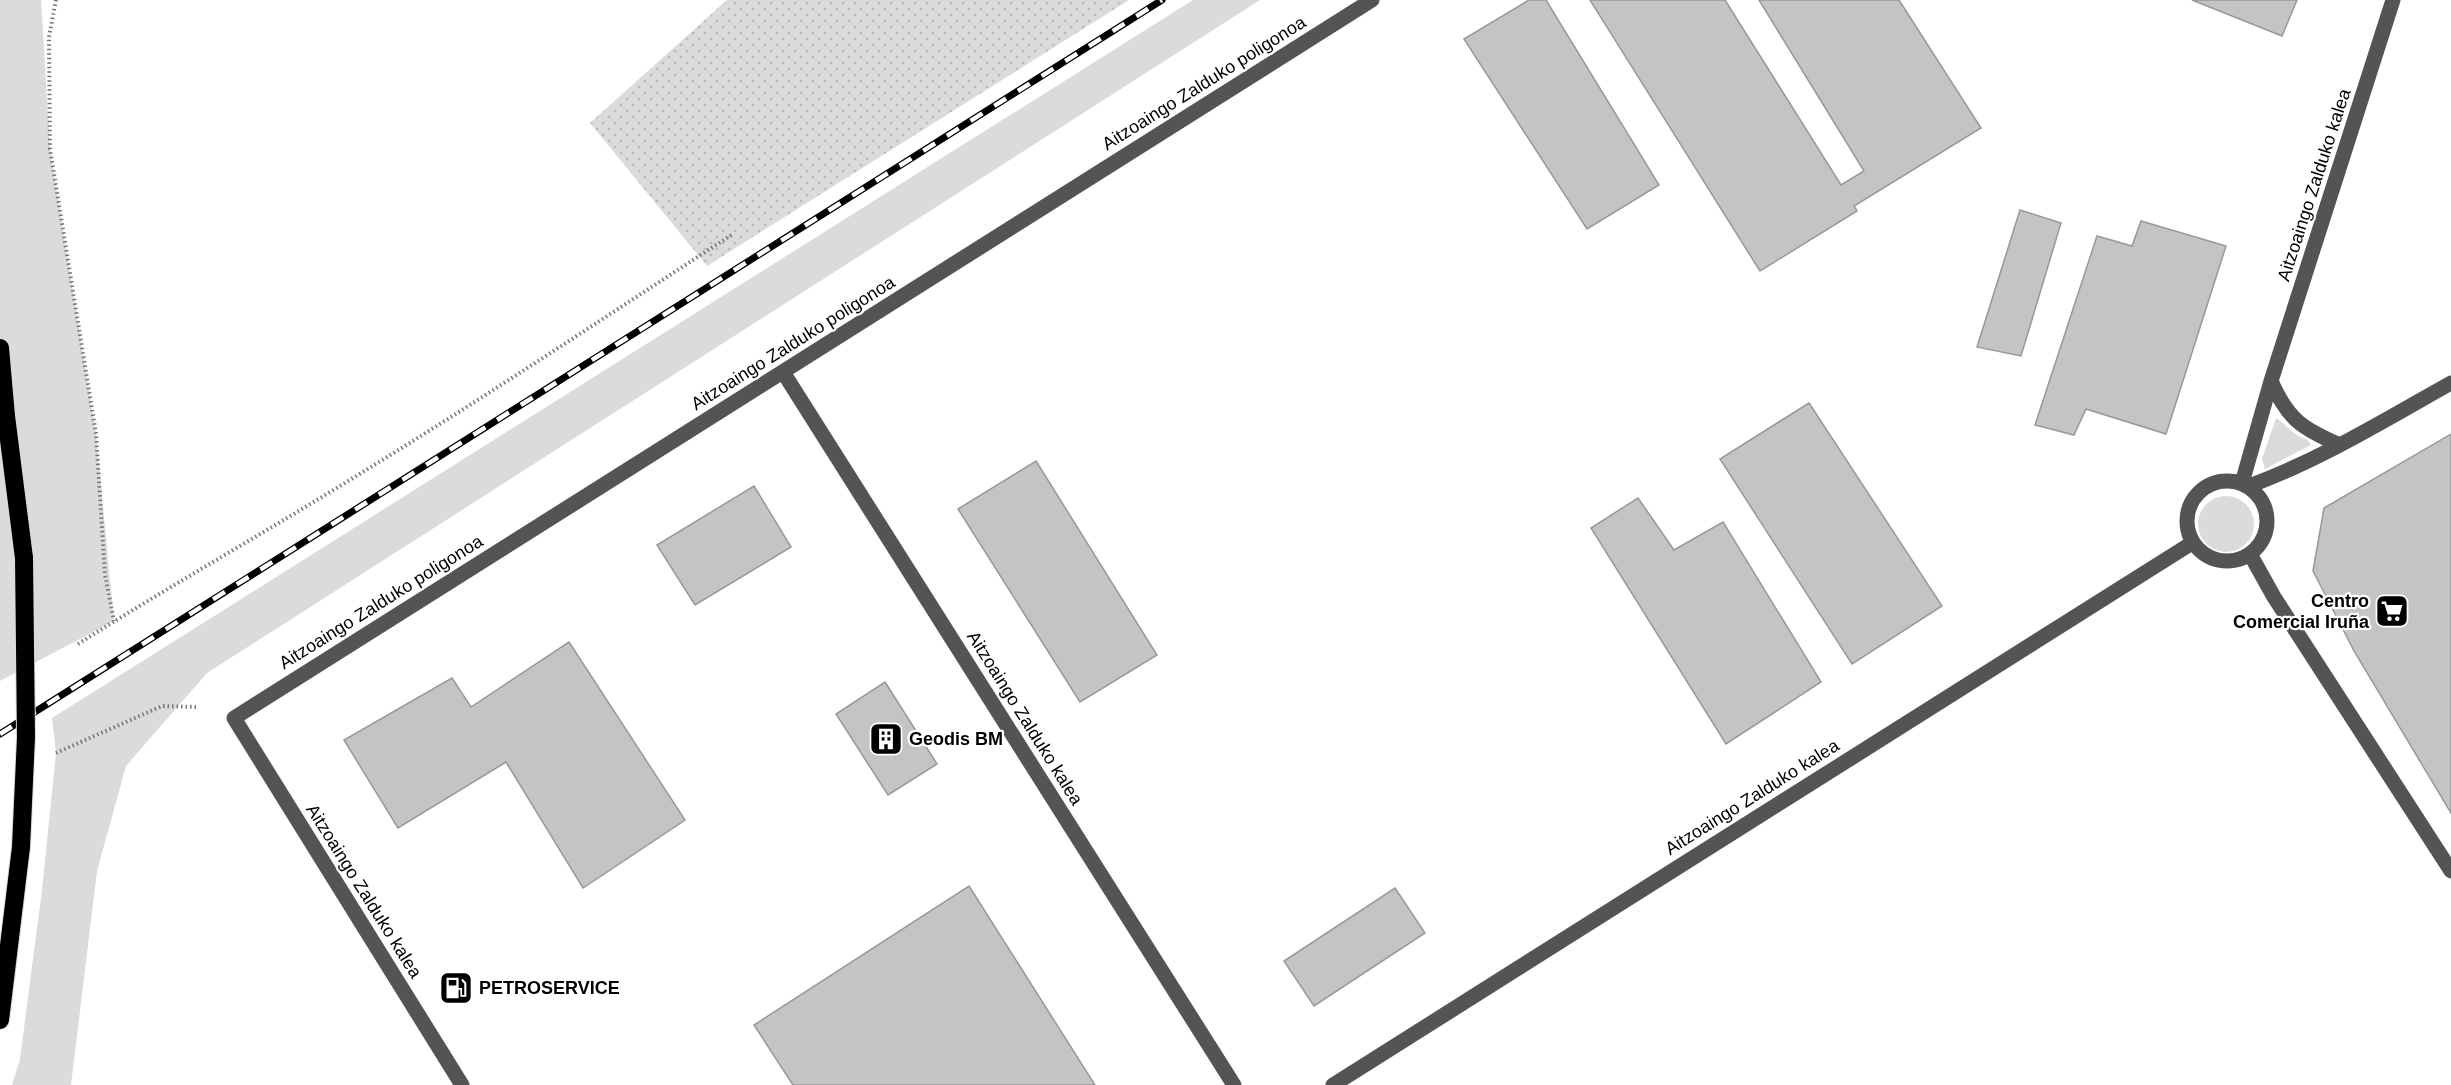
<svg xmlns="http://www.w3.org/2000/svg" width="2451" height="1085" font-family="Arial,sans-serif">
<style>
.green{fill:#dbdbdb}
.garden{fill:url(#garden-dots)}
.building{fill:#c4c4c4;stroke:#989898;stroke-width:1.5}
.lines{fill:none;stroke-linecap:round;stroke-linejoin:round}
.highway-casing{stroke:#dbdbdb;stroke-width:20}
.path{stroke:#767676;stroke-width:4;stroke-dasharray:1.5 3;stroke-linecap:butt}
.minor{stroke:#545454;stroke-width:15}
.highway{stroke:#000;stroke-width:18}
.rail-casing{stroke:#000;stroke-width:7}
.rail{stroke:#fff;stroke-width:4.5;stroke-dasharray:14;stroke-linecap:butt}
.highway-bridge-casing{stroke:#dbdbdb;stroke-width:20;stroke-linecap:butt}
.highway-bridge{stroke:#000;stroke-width:18}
.labels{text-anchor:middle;stroke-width:4.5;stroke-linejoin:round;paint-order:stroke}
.street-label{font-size:18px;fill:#000;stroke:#fff}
.poi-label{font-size:18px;font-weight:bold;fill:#000;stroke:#fff;text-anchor:start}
</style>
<defs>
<pattern id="garden-dots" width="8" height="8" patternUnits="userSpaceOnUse" patternTransform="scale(1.5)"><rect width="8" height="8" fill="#dbdbdb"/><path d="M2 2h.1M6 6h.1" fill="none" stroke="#bababa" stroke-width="1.8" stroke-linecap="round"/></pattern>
</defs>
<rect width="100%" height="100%" fill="#fff"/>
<path class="green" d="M0,0H41L50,149L96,434L114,621L0,681Z
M1193,0H1260L207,673L126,766L97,871L71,1085H12L20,1059L42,890L56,753L52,718Z
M2276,418C2289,426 2291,435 2308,440L2311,445L2265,469L2262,459Z
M2198 524a28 28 0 1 1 56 0a28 28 0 1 1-56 0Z"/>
<path class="garden" d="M727,0H1129L707,266L590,123Z"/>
<path class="building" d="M1529,0H1546L1659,185L1587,229L1464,39Z
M1590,0H1725L1841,185L1864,171L1759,0H1899L1981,128L1854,206L1857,211L1760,271Z
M2192,0H2297L2282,36Z
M2020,210L2061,223L2021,356L1977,347Z
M2141,221L2226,246L2166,434L2086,409L2074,435L2035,425L2097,236L2132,246Z
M1809,403L1942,606L1852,664L1720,459Z
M2451,434V813L2354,651L2313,571L2324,508Z
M1036,461L1157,655L1080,702L958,509Z
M754,486L791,547L695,605L657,545Z
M1638,498L1674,550L1723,522L1821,682L1726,744L1591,528Z
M569,642L685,820L583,888L506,762L398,828L344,740L452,678L471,707Z
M885,682L937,764L888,795L836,714Z
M969,886L1095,1085H793L754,1025Z
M1395,888L1425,933L1314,1006L1284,961Z"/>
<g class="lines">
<g class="highway-casing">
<path id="highway" d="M0,348L6,416L24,558
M0,1020L21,847"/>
</g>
<path class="path" d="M56,0L49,37L50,149L96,434L105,575L114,621
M78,644C173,584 271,529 366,470C490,394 611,313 733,234
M56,753L162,706L196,707"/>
<path class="minor" d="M783,372L1234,1085
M2271,381C2288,420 2303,429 2340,445
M2187 521a40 40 0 1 1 80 0a40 40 0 1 1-80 0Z
M2242,483L2271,381L2393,0
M2249,486C2320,460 2385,420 2451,383
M2250,554L2274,597L2451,871
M462,1085L234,718L1372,0
M1333,1085L2192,543"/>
<use href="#highway" class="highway"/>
<g class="rail-casing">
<path id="rail" d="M0,734L1162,0"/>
</g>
<use href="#rail" class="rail"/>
<g class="highway-bridge-casing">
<path id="highway-bridge" d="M21,847L26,737L24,558"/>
</g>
<use href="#highway-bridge" class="highway-bridge"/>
</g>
<defs>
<g id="supermarket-square" transform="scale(1.725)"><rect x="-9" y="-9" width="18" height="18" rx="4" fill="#000" stroke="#fff"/><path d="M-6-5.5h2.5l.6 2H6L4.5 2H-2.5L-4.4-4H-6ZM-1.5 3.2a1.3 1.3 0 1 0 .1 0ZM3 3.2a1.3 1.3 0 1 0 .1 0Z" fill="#fff"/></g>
<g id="building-square" transform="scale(1.725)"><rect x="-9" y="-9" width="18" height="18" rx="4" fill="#000" stroke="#fff"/><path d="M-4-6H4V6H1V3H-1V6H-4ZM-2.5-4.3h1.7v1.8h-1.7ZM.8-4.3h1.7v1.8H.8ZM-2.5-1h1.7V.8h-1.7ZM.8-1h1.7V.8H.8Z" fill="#fff"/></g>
<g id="fuel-square" transform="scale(1.725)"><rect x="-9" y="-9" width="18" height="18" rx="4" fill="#000" stroke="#fff"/><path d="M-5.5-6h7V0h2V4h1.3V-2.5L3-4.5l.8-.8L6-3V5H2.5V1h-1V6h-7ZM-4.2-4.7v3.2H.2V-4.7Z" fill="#fff"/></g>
</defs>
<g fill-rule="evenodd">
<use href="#supermarket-square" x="2392" y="611"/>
<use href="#building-square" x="886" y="739"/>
<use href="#fuel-square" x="456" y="988"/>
</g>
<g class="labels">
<g class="street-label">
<text transform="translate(1204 83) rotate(-32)" y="6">Aitzoaingo Zalduko poligonoa</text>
<text transform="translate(2314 185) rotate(-72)" y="6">Aitzoaingo Zalduko kalea</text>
<text transform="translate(793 343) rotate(-32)" y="6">Aitzoaingo Zalduko poligonoa</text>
<text transform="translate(381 602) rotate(-32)" y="6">Aitzoaingo Zalduko poligonoa</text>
<text transform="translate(1025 718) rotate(58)" y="6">Aitzoaingo Zalduko kalea</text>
<text transform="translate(1752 797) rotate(-32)" y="6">Aitzoaingo Zalduko kalea</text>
<text transform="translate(364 891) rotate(58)" y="6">Aitzoaingo Zalduko kalea</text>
</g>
<g class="poi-label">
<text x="2369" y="607" text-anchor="end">Centro<tspan x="2369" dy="21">Comercial Iruña</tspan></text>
<text x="909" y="745">Geodis BM</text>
<text x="479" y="994">PETROSERVICE</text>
</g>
</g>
</svg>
